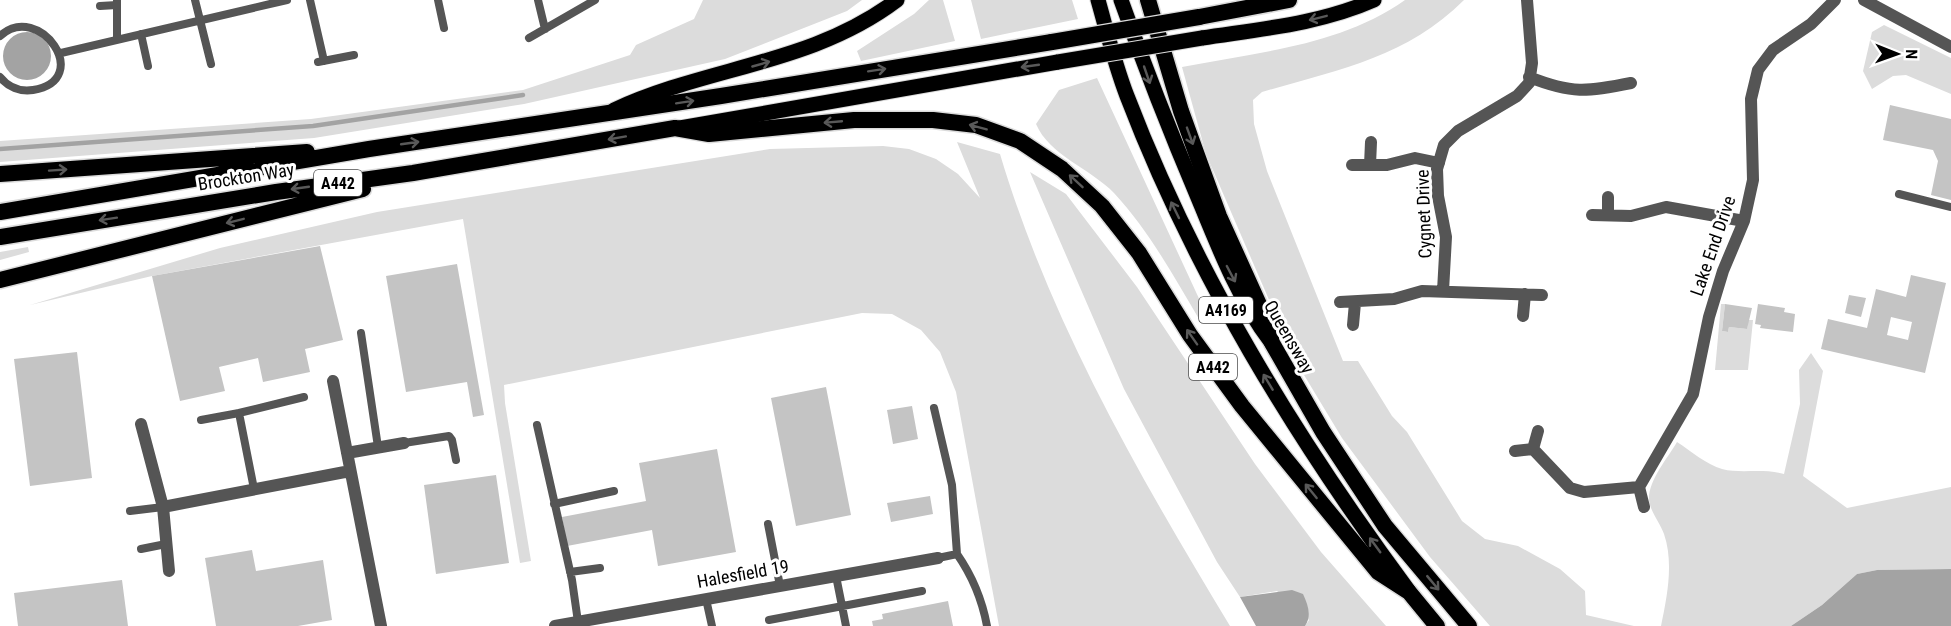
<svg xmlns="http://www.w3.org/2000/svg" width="1951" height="626" font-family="'Roboto Condensed',sans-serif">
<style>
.green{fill:#dcdcdc}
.water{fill:#a3a3a3}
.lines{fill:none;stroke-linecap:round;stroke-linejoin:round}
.stream{stroke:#a3a3a3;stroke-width:4.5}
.building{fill:#c4c4c4;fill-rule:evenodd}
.primary-casing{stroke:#dbdbdb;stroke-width:17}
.trunk-casing{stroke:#dbdbdb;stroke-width:19}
.service{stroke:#555;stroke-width:8}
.minor{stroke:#555;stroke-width:12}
.tertiary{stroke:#555;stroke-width:12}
.primary{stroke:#000;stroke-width:15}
.trunk{stroke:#000;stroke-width:16}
.primary-bridge-casing{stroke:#dbdbdb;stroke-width:17;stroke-linecap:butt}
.trunk-bridge-casing{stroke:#dbdbdb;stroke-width:19;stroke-linecap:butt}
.primary-bridge{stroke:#000;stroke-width:15}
.trunk-bridge{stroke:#000;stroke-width:16}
.oneway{stroke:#595959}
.labels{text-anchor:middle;stroke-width:6;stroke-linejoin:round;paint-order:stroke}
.shield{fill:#fff;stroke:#4c4c4c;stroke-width:1.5}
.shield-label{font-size:16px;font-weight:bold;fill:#000}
.street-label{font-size:18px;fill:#000;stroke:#fff}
</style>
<rect width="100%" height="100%" fill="#fff"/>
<path class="green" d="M703,0H862L847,11L725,59L524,104L314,138L0,162V141L311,119L523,90L630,55L636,45L694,19Z
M929,0H943L955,41L861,61L857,51L914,14Z
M971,0H1072L1078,19L981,39Z
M1405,0H1464C1406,58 1337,70 1262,92L1253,100L1254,124L1267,171L1343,361H1358L1392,416L1407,432L1462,521L1485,539L1518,546L1560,569L1585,591L1586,615L1634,626H1490L1430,557L1342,438L1295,360L1206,154L1182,67C1258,52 1340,46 1405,0Z
M1884,25L1951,58V94L1906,75L1893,76L1872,89L1863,71L1872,32Z
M1097,78L1208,318L1199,319C1173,275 1149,231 1114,193C1091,169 1049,155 1036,124L1059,90Z
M957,142L1000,154C1050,322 1140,477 1230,626H999L956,392L940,352L921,330L892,314L862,313L504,385L505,403L531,561L520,563L463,219L152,276L30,305L220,248L377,212L770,149L883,146L909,149L936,159L958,174L980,198Z
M1030,172L1066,194L1137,287L1255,464L1321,552L1386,626H1305L1309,620L1277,591L1240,597L1217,562L1124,389Z
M28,247L29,252L0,260V252Z
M1721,304H1725L1722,331L1728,332L1729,327L1747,329L1748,320H1753L1748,370H1715Z
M1811,353L1823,371L1803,476L1847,508L1951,487V569L1877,570L1857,574L1822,605L1791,626H1661C1667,597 1674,563 1664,534C1660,523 1650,511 1649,500C1648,480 1668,458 1677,442C1691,451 1707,465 1722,469C1741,474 1762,468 1784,474L1800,404L1799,370Z"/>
<path class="water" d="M3 56a24 24 0 1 1 48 0a24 24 0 1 1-48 0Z
M1951,569V626H1791L1822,605L1857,574L1877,570Z
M1292,590L1303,594C1308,605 1312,616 1305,626H1256L1240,597Z"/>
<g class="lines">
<path class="stream" d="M0,149L313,126L523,95"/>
</g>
<path class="building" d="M1890,105L1951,119V200L1931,195L1938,161L1933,150L1883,140Z
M320,246L343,340L305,349L310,372L263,382L258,358L219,367L225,391L180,401L152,276Z
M457,264L484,415L473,417L467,382L406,392L386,276Z
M1911,275L1946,283L1925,373L1821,349L1828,319L1867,328L1876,289L1906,297ZM1891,317L1912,322L1908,340L1887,335Z
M1849,295L1866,298L1861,317L1845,313Z
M1725,304L1752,308L1747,329L1729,327L1728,332L1722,331Z
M1758,304L1785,308L1784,312L1795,314L1793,332L1760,328L1761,325L1755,324Z
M77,352L92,478L30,486L14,359Z
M826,387L851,515L796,526L771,398Z
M912,406L918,439L893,444L887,410Z
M717,449L736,552L658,566L652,530L567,546L562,517L646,501L639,463Z
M496,475L509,563L436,574L424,485Z
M930,496L933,514L891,522L887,503Z
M252,550L256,571L323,560L332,620L298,626H216L205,558Z
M122,580L128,626H18L14,593Z
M948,601L953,626H873L872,621L883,619L882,614Z"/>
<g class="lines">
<g class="primary-casing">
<path id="primary" d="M1098,0C1107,32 1115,65 1127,96C1195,274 1295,437 1408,590
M1121,0C1145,68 1171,134 1199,200C1219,249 1239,300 1271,342
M1202,38C1260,29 1320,24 1374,0
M614,110C708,66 811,65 897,0
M680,128L1058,62"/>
</g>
<g class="trunk-casing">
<path id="trunk" d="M1148,0L1181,111L1219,216L1267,322L1272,343L1323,432L1385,526L1469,626
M1199,17L1289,0
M0,174L307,152
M0,212L369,149L721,96L1052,42
M0,237L276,192L413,173L675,128L709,134L854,120H933L976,125L1020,141L1062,169L1102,206L1139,253L1190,335L1242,406L1378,572L1409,592L1437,626
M0,280L363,189"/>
</g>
<path class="service" d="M195,0L211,64
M310,0L324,61
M438,0L444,28
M538,0L545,29
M100,6L117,5
M141,34L148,66
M0,36C39,0 95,80 33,90C20,92 8,87 0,77
M529,38L595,0
M117,39V0
M61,53L287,0
M318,62L354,55
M1899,194L1951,207
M361,333L378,447
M934,408L952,485L957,554
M201,420L239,413
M537,425L572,580L578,622
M404,443L449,436L452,440L456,460
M254,489L239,413L304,397
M554,504L614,491
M130,511L163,507
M768,524L780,586
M141,549L166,544
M938,558L957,554C973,577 982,599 987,626
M570,572L600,568
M836,576L846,626
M706,599L712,626
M769,620L922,591"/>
<path class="minor" d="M1529,77C1572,94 1587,92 1631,83
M1352,165H1387L1415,158L1439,163
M1370,165L1371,142
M1592,215L1631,216L1666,207L1744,221
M1608,215V197
M1443,291L1446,237L1438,196L1437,169L1444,145L1458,131L1517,96L1529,83L1532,63L1527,0
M1340,302L1394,299L1422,291L1542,295
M1523,316L1525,294
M1353,325L1355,303
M333,381L381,626
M141,424L163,507L169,571
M1538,431L1533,449L1570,488L1584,492L1639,487L1693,394L1709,317L1723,271L1744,221L1753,180L1751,99L1758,70L1773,50L1811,24L1835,0
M1515,451L1533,449
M347,453L404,443
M1639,487L1644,507
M163,507L350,471
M555,626L938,558"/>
<path class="tertiary" d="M1864,0L1951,47"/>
<use href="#primary" class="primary"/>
<use href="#trunk" class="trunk"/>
<g class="primary-bridge-casing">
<path id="primary-bridge" d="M1058,62L1202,38"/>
</g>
<g class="trunk-bridge-casing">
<path id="trunk-bridge" d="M1052,42L1199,17"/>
</g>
<use href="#primary-bridge" class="primary-bridge"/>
<use href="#trunk-bridge" class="trunk-bridge"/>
</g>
<defs><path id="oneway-shaft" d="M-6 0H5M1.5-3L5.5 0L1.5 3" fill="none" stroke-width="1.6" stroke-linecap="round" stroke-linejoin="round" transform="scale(1.5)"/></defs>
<g class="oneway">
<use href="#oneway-shaft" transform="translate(1318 18) rotate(166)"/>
<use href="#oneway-shaft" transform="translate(761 64) rotate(-16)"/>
<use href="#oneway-shaft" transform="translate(1030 66) rotate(172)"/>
<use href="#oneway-shaft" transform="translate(877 70) rotate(-9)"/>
<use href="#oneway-shaft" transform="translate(1147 75) rotate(71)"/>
<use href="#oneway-shaft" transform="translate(685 102) rotate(-9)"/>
<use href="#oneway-shaft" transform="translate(833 122) rotate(175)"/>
<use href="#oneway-shaft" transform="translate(978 127) rotate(-165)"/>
<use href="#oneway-shaft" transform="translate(1190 136) rotate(70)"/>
<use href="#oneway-shaft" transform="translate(617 138) rotate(170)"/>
<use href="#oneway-shaft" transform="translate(410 143) rotate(-8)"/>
<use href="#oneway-shaft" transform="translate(58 170) rotate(-4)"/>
<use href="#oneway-shaft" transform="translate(1076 181) rotate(-137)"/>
<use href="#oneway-shaft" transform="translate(300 188) rotate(172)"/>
<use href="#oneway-shaft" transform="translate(1175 210) rotate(-116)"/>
<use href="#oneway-shaft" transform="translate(108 219) rotate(171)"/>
<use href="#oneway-shaft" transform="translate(235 221) rotate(166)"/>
<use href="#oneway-shaft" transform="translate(1231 274) rotate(62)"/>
<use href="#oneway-shaft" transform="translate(1192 337) rotate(-125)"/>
<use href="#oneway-shaft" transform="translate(1268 382) rotate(-121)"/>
<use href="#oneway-shaft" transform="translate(1311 491) rotate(-129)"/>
<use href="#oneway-shaft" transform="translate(1375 545) rotate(-126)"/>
<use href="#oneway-shaft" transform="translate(1433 583) rotate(50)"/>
</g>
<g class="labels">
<g class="shield">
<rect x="314" y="170" width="48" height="26" rx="4.5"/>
<rect x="1199" y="297" width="54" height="26" rx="4.5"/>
<rect x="1189" y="354" width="48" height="26" rx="4.5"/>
</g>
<g class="shield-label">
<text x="338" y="189">A442</text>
<text x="1226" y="316">A4169</text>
<text x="1213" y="373">A442</text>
</g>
<g class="street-label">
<text transform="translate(246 177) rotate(-9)" y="6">Brockton Way</text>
<text transform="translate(1424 214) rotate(-92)" y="6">Cygnet Drive</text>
<text transform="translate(1713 246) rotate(-71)" y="6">Lake End Drive</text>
<text transform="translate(1289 337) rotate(60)" y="6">Queensway</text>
<text transform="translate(743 574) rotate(-10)" y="6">Halesfield 19</text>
</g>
</g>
<g transform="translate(1897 54) rotate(91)" stroke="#ffffff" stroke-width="4.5" paint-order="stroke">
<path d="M0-4.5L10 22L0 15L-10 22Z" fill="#000000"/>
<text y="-9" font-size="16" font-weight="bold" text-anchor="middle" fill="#000000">N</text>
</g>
</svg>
